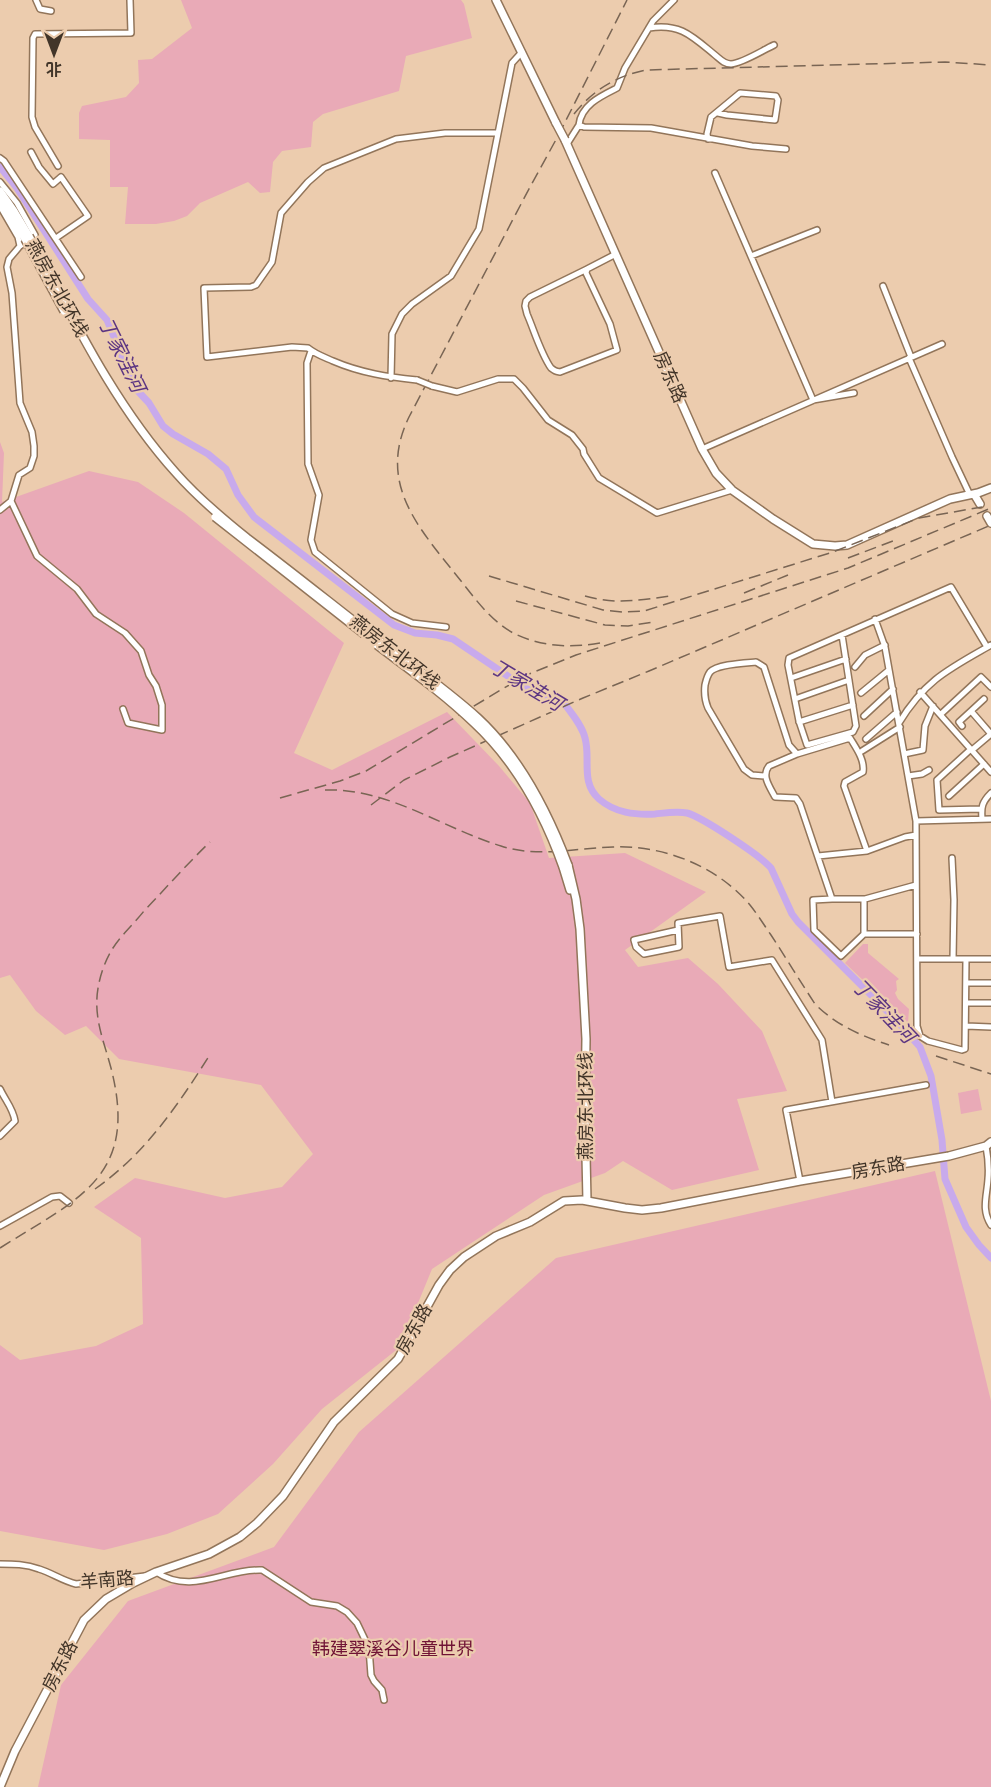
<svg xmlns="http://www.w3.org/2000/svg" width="991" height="1787" font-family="Mulish,'Noto Sans SC',sans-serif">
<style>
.green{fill:#e9aab7}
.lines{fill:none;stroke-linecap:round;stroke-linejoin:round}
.river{stroke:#c8aaec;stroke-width:7}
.minor-casing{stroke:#92755a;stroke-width:8}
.major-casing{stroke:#92755a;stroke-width:10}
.minor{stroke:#fff;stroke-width:5}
.major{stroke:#fff;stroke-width:7}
.rail{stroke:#796554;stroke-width:1.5;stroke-dasharray:12 6;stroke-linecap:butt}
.minor-bridge-casing{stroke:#92755a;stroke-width:8;stroke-linecap:butt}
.major-bridge-casing{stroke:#92755a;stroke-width:10;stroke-linecap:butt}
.minor-bridge{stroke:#fff;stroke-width:5}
.major-bridge{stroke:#fff;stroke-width:7}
.labels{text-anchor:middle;stroke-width:4.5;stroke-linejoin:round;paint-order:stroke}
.street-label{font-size:18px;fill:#423529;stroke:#ecccae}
.park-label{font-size:18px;fill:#701335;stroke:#ecccae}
.water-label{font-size:20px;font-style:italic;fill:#5c3582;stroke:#ecccae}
</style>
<rect width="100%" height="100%" fill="#ecccae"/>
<path class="green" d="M181,0H461L464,4L472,38L406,56L399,91L323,114L313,122L311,147L282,151L273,162L270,192L260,193L248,182L200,203L187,216L174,221L156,224H125L128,187H110V140L79,139V113L82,106L126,97L139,83L138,60L152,59L192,28Z
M0,442L4,453L2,502L89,471L138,482L184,513L344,643L294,753L332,770L447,712L499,766L530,803L549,858L625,853L706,892L625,950L638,967L688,958L718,984L762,1031L787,1091L737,1099L759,1170L672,1190L623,1161L605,1173L544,1195L432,1269L400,1347L322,1409L273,1464L218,1514L167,1534L104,1550L0,1531V1345L20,1360L96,1346L143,1324L141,1238L94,1207L135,1178L225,1198L282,1187L313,1154L261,1085L119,1059L86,1026L65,1035L36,1011L10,975L0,978Z
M863,944H868V953L899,979L896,981L897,990L895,993L898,999L909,1009L908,1023L845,963Z
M978,1089L982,1110L961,1114L958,1093Z
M935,1171L991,1401V1787H38L61,1685L128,1601L274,1547L359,1432L556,1258Z"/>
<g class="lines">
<path class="river" d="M0,167L17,188L88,299L107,320L135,388L149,403L163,426L173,434L208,454L226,469L238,495L254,517L394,625L415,633L437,635L453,639L527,689C539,695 554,695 564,703C571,713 582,725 585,738C591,759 580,782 599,799C615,813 635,815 655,814C665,813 676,811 687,813C702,817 761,856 771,868L792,914L798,922L894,1018L920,1047L931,1076L942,1140L945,1179L966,1227L979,1245L991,1258"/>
<g class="minor-casing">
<path id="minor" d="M36,0L40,9L51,11
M674,0L653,21L625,68L617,88C601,96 581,105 579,125L584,127L651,128L752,146L786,149
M649,28C680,23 692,36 715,55C720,59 724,64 731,64C743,63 763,50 774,45
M708,139L707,134L711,117L740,93L776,96L778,100L775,120L727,115L718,113
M567,144L579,125
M31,152L39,167L53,184L61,177L88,216L56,238
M0,158L4,161L81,277
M58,166L35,127L32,117L33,38L35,34L131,33L130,0
M715,173L813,400L854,393
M0,182L17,203L35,235L20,246L9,259L7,267L12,293L20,403L32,432L34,446V456L30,468L19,475L11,501L37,556L77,589L96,614L125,633L141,651L149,675L156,686L162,705V730L128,723L123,709
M0,206L18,237L20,246
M751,256L817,230
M587,269L530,297L526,301L525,306L527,314C534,330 541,354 551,368C555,371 555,371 560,372L617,350L610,324L586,273L587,269L616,254
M883,286L911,357L909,358L952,457L970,495
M311,351L307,363L308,464L319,495L311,540L315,552L392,614L412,623L446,627
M391,378L392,334L402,314L412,304L451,276L479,229L512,63L522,52
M417,380C388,377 361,373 333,361C324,357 315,354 308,348L292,347L207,357L204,288L251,287L256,285L272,262L281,213L308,182L324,168L396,139L445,133H498
M432,386L457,392L498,379H514L523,388L548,420L572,435L583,449L584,454L599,478L657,513L732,490
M702,449L942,344
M0,510L11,501
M875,619L885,647L916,821L917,1026L920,1036L928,1041L962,1050L965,1049L966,959
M842,635L856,726L853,732L807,745L799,721L788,665L789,658L951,587L987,647
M855,667L865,655L885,645
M791,678L846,659
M920,692L991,772
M861,693L889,670
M795,699L849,680
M984,699L971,711L991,734
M941,714L981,677L991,687
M864,716L893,689
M799,722L853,705
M899,723C925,680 949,669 991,645
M962,726L959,722L971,711
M866,739L897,712
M971,749L937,780L939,810L981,809
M972,750L991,734
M862,751L900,727
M904,754L923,750L925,726L933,706
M765,776L752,775L744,769L708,708C705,701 704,694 705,685C706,681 707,676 710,672C717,664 745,663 756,662L764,667L789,745L797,754
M908,776L922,774L929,770
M949,796L984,764
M982,819C981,807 982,802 991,793
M916,821L991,819
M867,851L844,786L845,782L863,772C865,760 856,748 850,738L797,754L769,766C761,776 770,787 775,797L796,798L800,804L832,899H865L916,885
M818,856L867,851L905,837L916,835
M952,858L954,900L953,959
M832,899L813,900L814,930L841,956L864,934H917
M864,899V934
M678,930L634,940L636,947L644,954L679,947L678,923L720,916L729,967L772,960L822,1040L832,1102
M917,959H991
M966,983H991
M966,1003H991
M966,1026L991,1027
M0,1089C5,1100 13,1108 15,1121L0,1136
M986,1146C988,1157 989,1168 988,1179C987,1196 981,1210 991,1225
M800,1181L786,1110L926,1085
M0,1226L52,1197L60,1196L69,1203
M0,1564C13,1564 26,1564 39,1569C52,1573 63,1581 76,1584L145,1576
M156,1572C192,1596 226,1568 262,1570L311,1602L337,1606L347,1612L357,1623L369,1648L371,1675L374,1681L382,1690L384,1700"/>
</g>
<g class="major-casing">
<path id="major" d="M496,0L556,123
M565,140L702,449L716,473L732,490L773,519L813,544L835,546L847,545L950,499L978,493L991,488
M0,191L14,211L29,236
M0,199L25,239
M974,494L980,504
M987,516L991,523
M568,865L576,899L580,929L586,1039L585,1110L587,1201
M563,867L570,890
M0,1787L15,1751L84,1620L106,1599L133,1583L156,1572L209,1554L240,1537L257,1523L283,1496L334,1422L398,1359L439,1285L450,1270L464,1257L496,1236L530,1222L564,1201L582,1200L625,1208L642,1210L661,1208L800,1181L949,1156L986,1146L991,1142"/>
</g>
<use href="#minor" class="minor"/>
<use href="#major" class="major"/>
<path class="rail" d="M574,114C593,90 616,76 646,70L945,62L991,65
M848,558L898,539
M489,576L603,610L623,612L644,611L833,552L919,518L982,507
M744,593L788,575
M585,596C618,605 638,600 671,596
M516,601L605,625L628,626L654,622
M600,643C571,648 543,647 515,634C490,621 474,597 457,576C418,527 377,483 409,417L530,187L558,136L627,0
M325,790C389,788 442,828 501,846C538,858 575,848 613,847C664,845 717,866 750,905C758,915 764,925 771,935C786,958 800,981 815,1004C836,1025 861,1036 889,1045
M280,798L340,781L366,771L504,688L529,674L576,655L848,568L991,508
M371,805L404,780L450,757L583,698L649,671L991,525
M936,1056L991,1074
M95,1189C146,1153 178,1105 211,1053
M0,1248C79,1198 139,1177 111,1068C103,1038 92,1015 99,983C101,973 105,962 110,953C118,938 133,925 144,911C166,888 187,864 210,842"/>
<g class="minor-bridge-casing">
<path id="minor-bridge" d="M417,380L432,386"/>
</g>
<g class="major-bridge-casing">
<path id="major-bridge" d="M556,123L565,140
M29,236C73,318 113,403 176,473C197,497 222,518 247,538C291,571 333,605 377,639C411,665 446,689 478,718C520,757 548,812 568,865
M25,239L64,311
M215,517L364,634
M377,645C410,670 444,694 474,723C516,762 544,814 563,867"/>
</g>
<use href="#minor-bridge" class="minor-bridge"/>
<use href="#major-bridge" class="major-bridge"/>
</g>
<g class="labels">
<g class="street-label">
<text transform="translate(57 288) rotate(61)" y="6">燕房东北环线</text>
<text transform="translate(670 377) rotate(66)" y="6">房东路</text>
<text transform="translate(395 652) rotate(38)" y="6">燕房东北环线</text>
<text transform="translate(586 1106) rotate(-90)" y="6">燕房东北环线</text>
<text transform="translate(878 1168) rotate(-10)" y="6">房东路</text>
<text transform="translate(414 1329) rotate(-61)" y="6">房东路</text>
<text transform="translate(107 1580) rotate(-5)" y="6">羊南路</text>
<text transform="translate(60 1666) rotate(-63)" y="6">房东路</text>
</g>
<g class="park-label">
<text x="393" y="1655">韩建翠溪谷儿童世界</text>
</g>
<g class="water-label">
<text transform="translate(122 355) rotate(64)" y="7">丁家洼河</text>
<text transform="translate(527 685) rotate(31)" y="7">丁家洼河</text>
<text transform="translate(884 1011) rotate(46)" y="7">丁家洼河</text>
</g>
</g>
<g transform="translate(54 54) rotate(180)" stroke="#ecccae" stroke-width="4.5" paint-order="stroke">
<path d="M0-4.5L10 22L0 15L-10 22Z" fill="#423529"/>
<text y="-9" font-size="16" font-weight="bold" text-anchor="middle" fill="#423529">北</text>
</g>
</svg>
